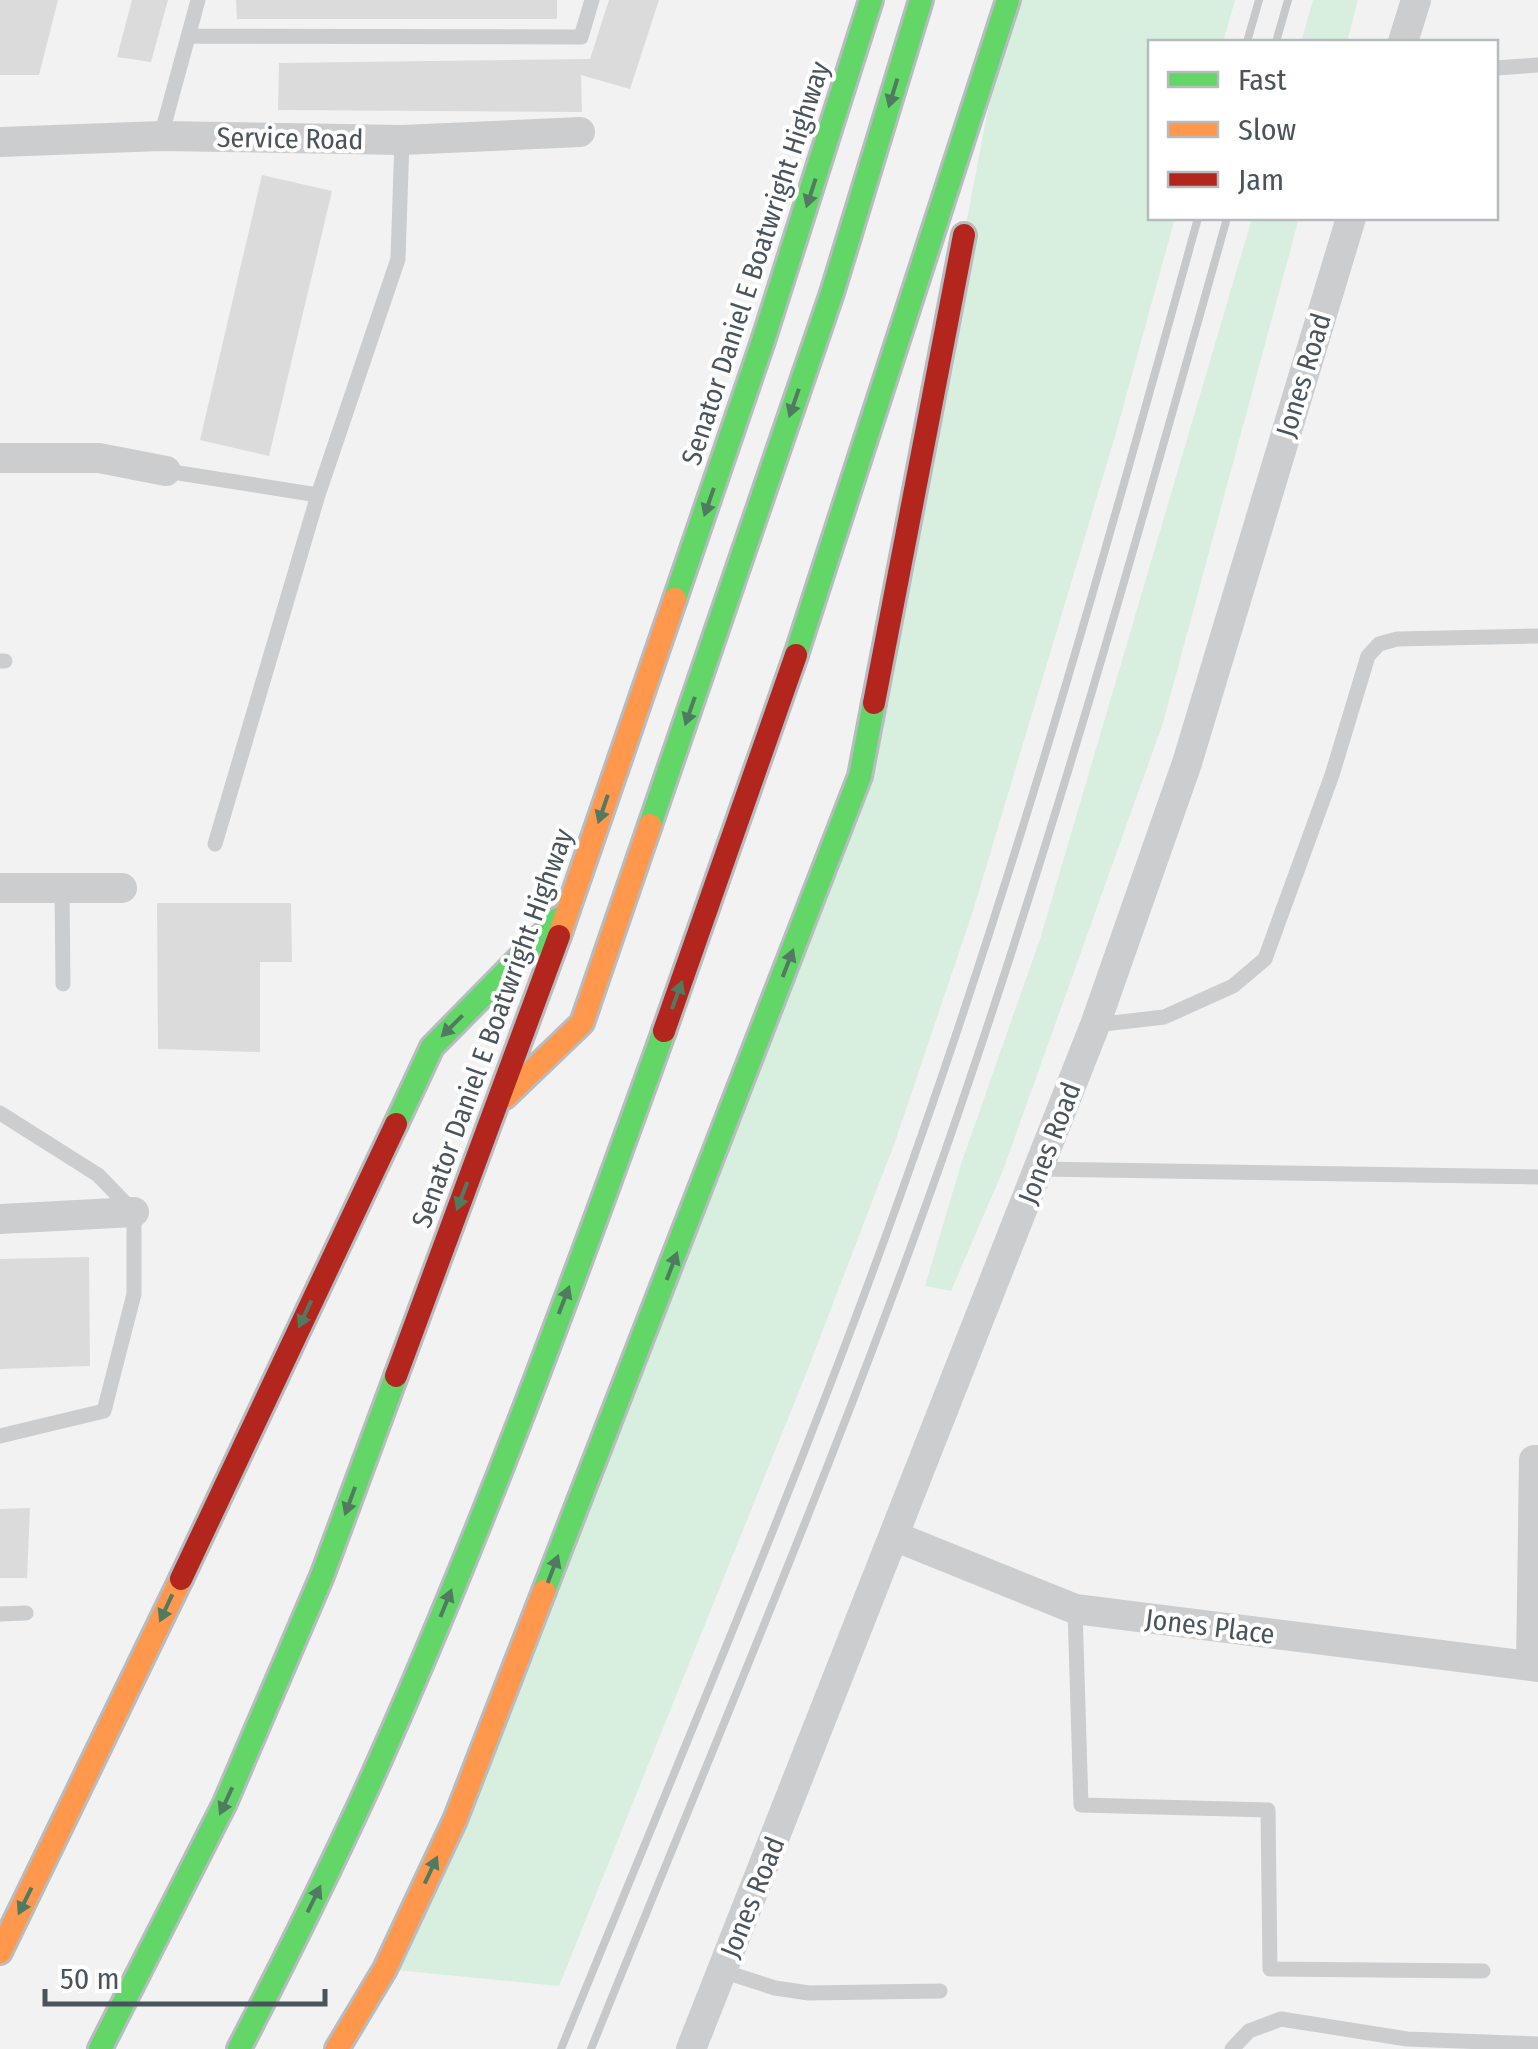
<svg xmlns="http://www.w3.org/2000/svg" width="1538" height="2049" font-family="'Fira Sans Condensed',sans-serif">
<style>
.green{fill:#d8efe0}
.building{fill:#dbdbdc}
.lines{fill:none;stroke-linecap:round;stroke-linejoin:round}
.fast-casing{stroke:#b7bcc0;stroke-width:28}
.slow-casing{stroke:#b7bcc0;stroke-width:28}
.jam-casing{stroke:#b7bcc0;stroke-width:28}
.lane{stroke:#cbcdcf;stroke-width:15}
.street{stroke:#cbcdcf;stroke-width:30}
.fast{stroke:#63d668;stroke-width:22}
.slow{stroke:#ff974d;stroke-width:22}
.jam{stroke:#b3261e;stroke-width:22}
.rail{stroke:#c6c8c9;stroke-width:8}
.oneway{fill:#517b60}
.labels{text-anchor:middle;stroke-width:8;stroke-linejoin:round;paint-order:stroke}
.street-label{font-size:28px;fill:#49545d;stroke:#fff}
</style>
<rect width="100%" height="100%" fill="#f2f2f2"/>
<path class="green" d="M1009,0H1235L1223,42H1150V218H1175L1116,433L973,911L895,1142L806,1374L559,1986L385,1969L860,776Z
M1313,0H1358L1347,42H1301Z
M1252,218H1299L1163,723L1002,1173L951,1291L925,1286L961,1164L1041,936Z"/>
<path class="building" d="M0,0H58L39,75H0Z
M132,0H168L151,62L117,57Z
M236,0H557V19H237Z
M609,0H659L630,89L581,75L582,112L278,110L279,63L590,59Z
M262,175L332,191L269,456L200,440Z
M157,903H291L292,962H260V1052L158,1049Z
M89,1257L90,1366L0,1369V1259Z
M30,1508L27,1578H0V1509Z"/>
<g class="lines">
<g class="fast-casing">
<path id="fast" d="M675,599L763,341L871,0
M796,655L1008,0
M650,825L832,293L921,0
M396,1124L432,1047L558,919
M544,1591L860,776L874,703
M100,2049L225,1803L322,1576L396,1376
M239,2049C283,1964 326,1878 366,1791C478,1543 572,1287 664,1031"/>
</g>
<g class="slow-casing">
<path id="slow" d="M559,936L675,599
M505,1097L582,1023L650,825
M0,1952L181,1579
M337,2049L385,1969L455,1820L544,1591"/>
</g>
<g class="jam-casing">
<path id="jam" d="M874,703L964,235
M664,1031L796,655
M396,1376L559,936
M181,1579L396,1124"/>
</g>
<path class="lane" d="M189,36L581,37L592,0
M1496,68L1538,65
M161,136L198,0
M166,471L318,495L398,259L402,140
M0,661H5
M215,844L318,495
M62,888L63,984
M1095,1025L1164,1017L1233,986L1265,959L1332,775L1368,656L1379,644L1397,639L1538,636
M0,1113L98,1175L134,1212V1294L104,1411L0,1436
M1039,1169L1538,1177
M1075,1609L1081,1805L1268,1810L1270,1969L1483,1971
M0,1614L26,1613
M722,1971L775,1988L809,1993L940,1991
M1232,2049L1249,2031L1281,2019L1407,2039L1538,2044"/>
<path class="street" d="M1403,42L1416,0
M0,142L161,136L402,140L580,132
M0,458H99L166,471
M0,888H122
M0,1219L134,1212
M894,1536L1075,1609L1538,1667
M1531,1666L1534,1460H1538
M691,2049L1095,1025L1187,763L1351,218"/>
<use href="#fast" class="fast"/>
<use href="#slow" class="slow"/>
<use href="#jam" class="jam"/>
<path class="rail" d="M1247,42L1259,0
M1276,42L1288,0
M561,2049C682,1751 810,1455 916,1151C1024,845 1112,530 1198,218
M591,2049C710,1754 836,1461 942,1160C1050,851 1139,533 1227,218"/>
</g>
<defs><path id="oneway-solid" d="M-6-.8H1V-3.2L6.5 0L1 3.2V.8H-6Z" transform="scale(2.5)"/></defs>
<g class="oneway">
<use href="#oneway-solid" transform="translate(893 93) rotate(107)"/>
<use href="#oneway-solid" transform="translate(811 193) rotate(108)"/>
<use href="#oneway-solid" transform="translate(794 403) rotate(109)"/>
<use href="#oneway-solid" transform="translate(709 502) rotate(109)"/>
<use href="#oneway-solid" transform="translate(690 711) rotate(109)"/>
<use href="#oneway-solid" transform="translate(603 809) rotate(109)"/>
<use href="#oneway-solid" transform="translate(788 963) rotate(-69)"/>
<use href="#oneway-solid" transform="translate(677 995) rotate(-70)"/>
<use href="#oneway-solid" transform="translate(452 1026) rotate(135)"/>
<use href="#oneway-solid" transform="translate(462 1196) rotate(111)"/>
<use href="#oneway-solid" transform="translate(672 1266) rotate(-69)"/>
<use href="#oneway-solid" transform="translate(564 1300) rotate(-69)"/>
<use href="#oneway-solid" transform="translate(305 1314) rotate(115)"/>
<use href="#oneway-solid" transform="translate(350 1501) rotate(110)"/>
<use href="#oneway-solid" transform="translate(553 1569) rotate(-69)"/>
<use href="#oneway-solid" transform="translate(446 1603) rotate(-68)"/>
<use href="#oneway-solid" transform="translate(166 1608) rotate(115)"/>
<use href="#oneway-solid" transform="translate(226 1801) rotate(115)"/>
<use href="#oneway-solid" transform="translate(431 1870) rotate(-65)"/>
<use href="#oneway-solid" transform="translate(314 1899) rotate(-64)"/>
<use href="#oneway-solid" transform="translate(25 1901) rotate(116)"/>
</g>
<g class="labels">
<g class="street-label">
<text transform="translate(290 138) rotate(1)" y="10">Service Road</text>
<text transform="translate(755 263) rotate(-72)" y="10">Senator Daniel E Boatwright Highway</text>
<text transform="translate(1303 375) rotate(-73)" y="10">Jones Road</text>
<text transform="translate(492 1028) rotate(-70)" y="10">Senator Daniel E Boatwright Highway</text>
<text transform="translate(1049 1143) rotate(-69)" y="10">Jones Road</text>
<text transform="translate(1210 1626) rotate(7)" y="10">Jones Place</text>
<text transform="translate(752 1897) rotate(-68)" y="10">Jones Road</text>
</g>
</g>
<rect x="1148" y="40" width="350" height="180" fill="#ffffff" stroke="#b6bbbe" stroke-width="2.5"/>
<rect x="1168" y="72" width="50" height="15" fill="#63d668" stroke="#b6bbbe" stroke-width="2.5"/>
<text x="1238" y="90" font-size="30" fill="#49545d">Fast</text>
<rect x="1168" y="122" width="50" height="15" fill="#ff974d" stroke="#b6bbbe" stroke-width="2.5"/>
<text x="1238" y="140" font-size="30" fill="#49545d">Slow</text>
<rect x="1168" y="172" width="50" height="15" fill="#b3261e" stroke="#b6bbbe" stroke-width="2.5"/>
<text x="1238" y="190" font-size="30" fill="#49545d">Jam</text>
<path d="M45 1989v15h280v-15" fill="none" stroke="#49545d" stroke-width="5"/>
<text x="60" y="1989" font-size="30" fill="#49545d" stroke="#ffffff" stroke-width="8" paint-order="stroke">50 m</text>
</svg>
